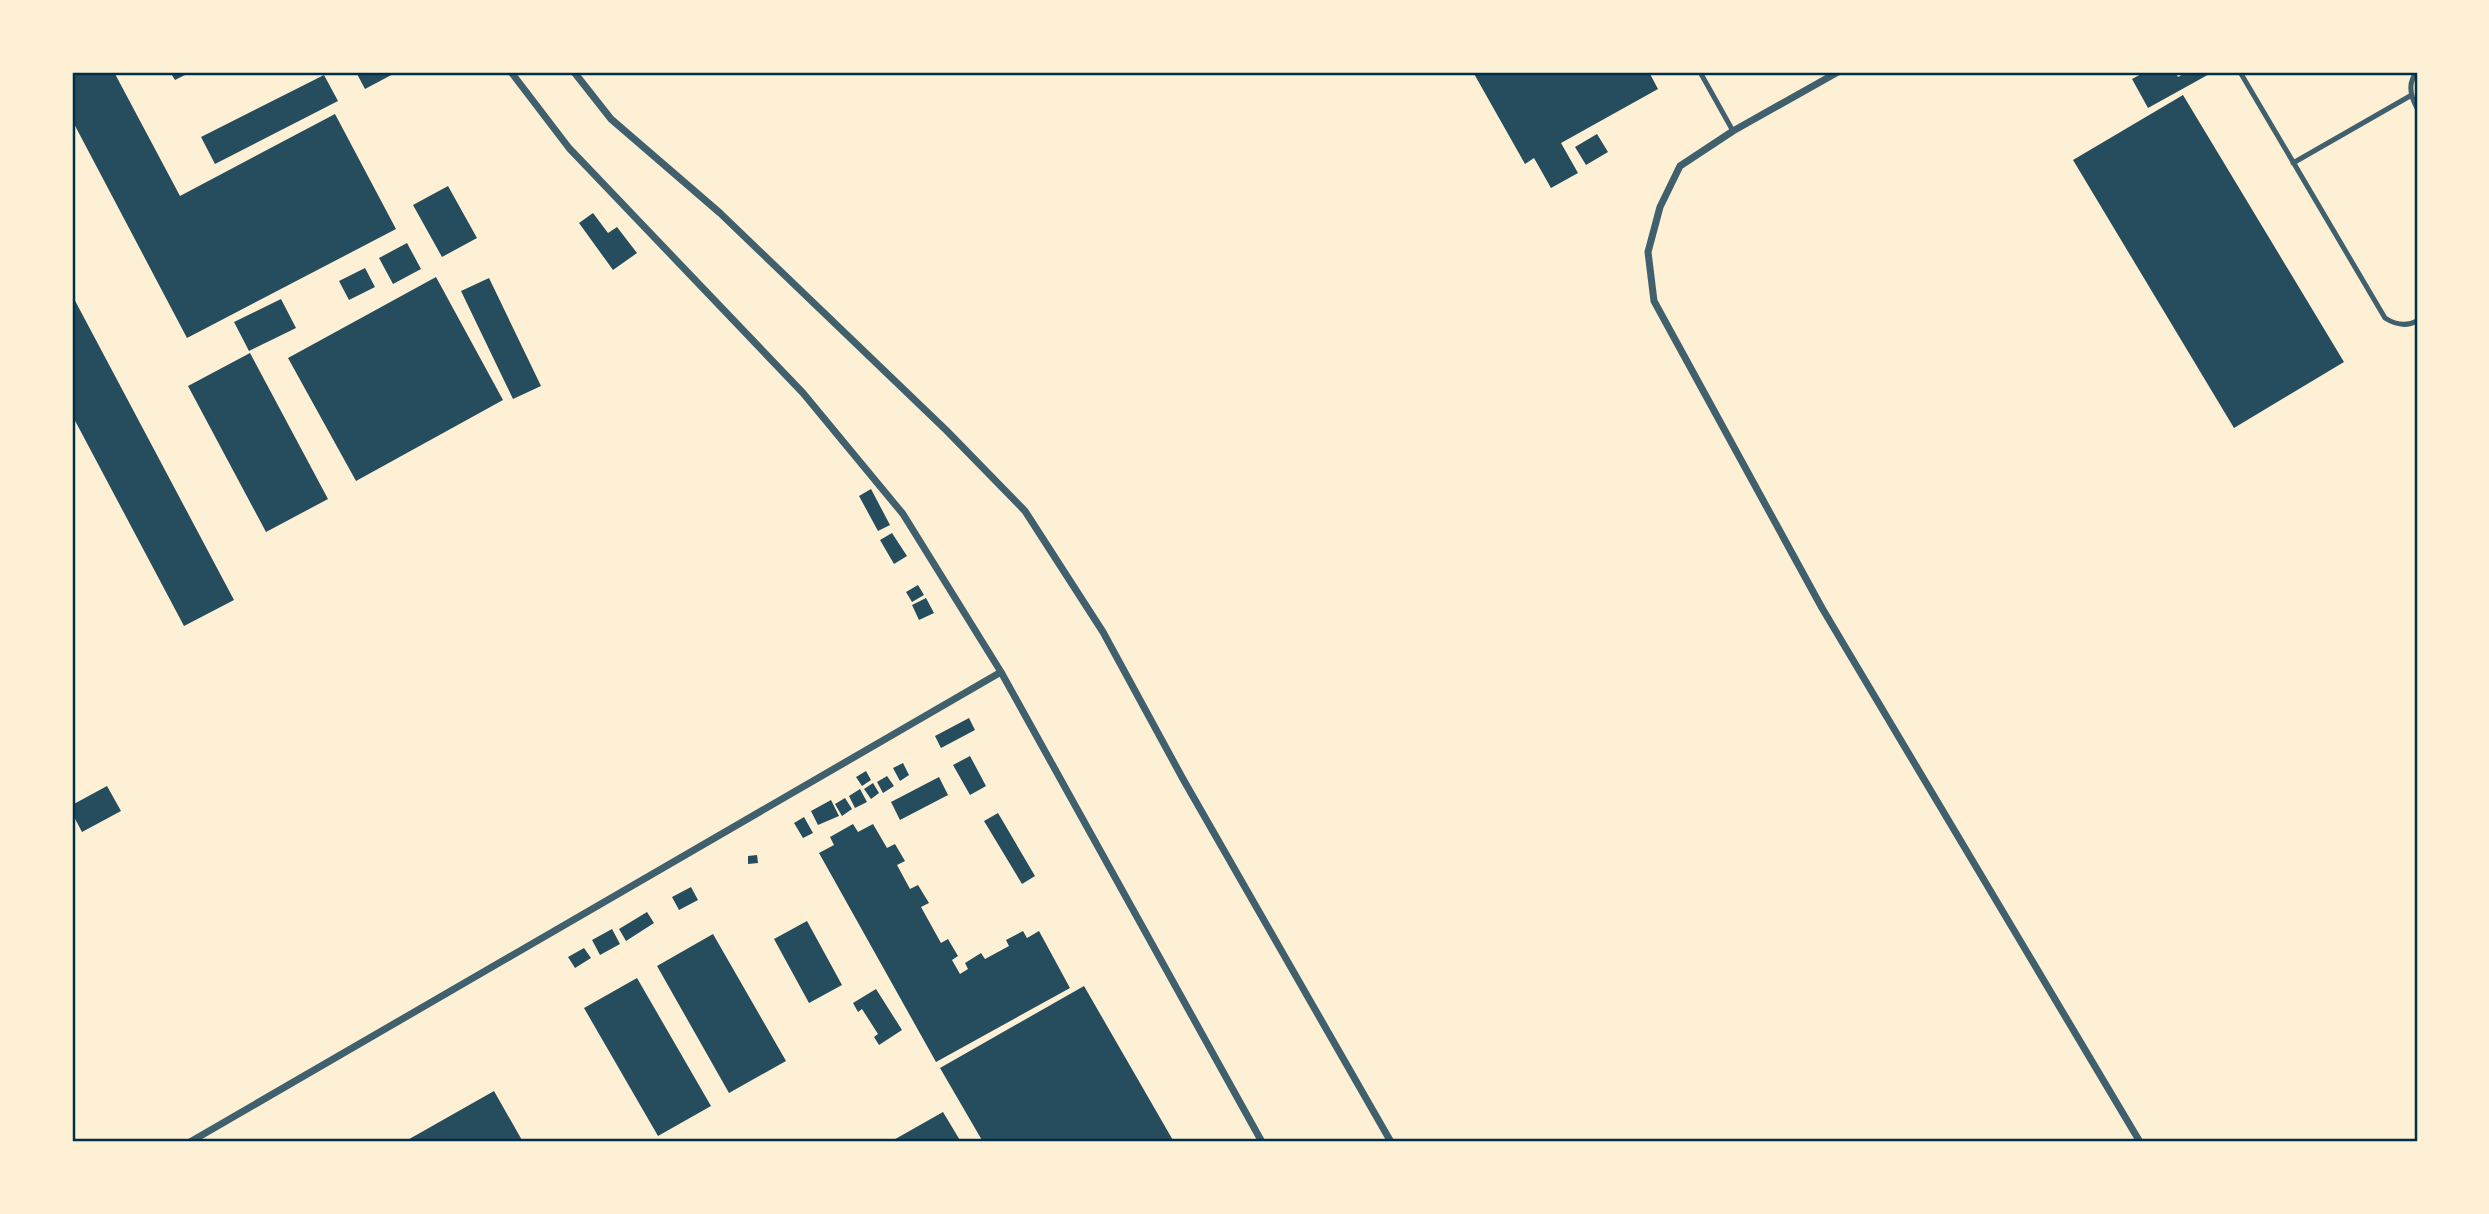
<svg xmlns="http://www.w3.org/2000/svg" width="2489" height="1214" font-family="Manrope,sans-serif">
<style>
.building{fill:#264d5e}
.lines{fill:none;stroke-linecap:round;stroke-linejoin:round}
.service{stroke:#3f606c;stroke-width:5}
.minor{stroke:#3f606c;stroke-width:7}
.neatline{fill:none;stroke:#003049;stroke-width:2.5}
</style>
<rect width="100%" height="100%" fill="#fdf0d5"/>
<path class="building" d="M72,72H114L180,196L335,114L396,229L187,338L72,120Z
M170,72H191L175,80Z
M356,72H397L365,89Z
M1473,72H1649L1658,89L1561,143L1578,173L1551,188L1534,158L1525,164Z
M2145,72H2175L2178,77L2187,72H2213L2148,108L2132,79Z
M324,75L338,101L215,164L201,137Z
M2183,95L2344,362L2234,428L2073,160Z
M1597,134L1608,152L1586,165L1575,147Z
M448,186L477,238L442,257L413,205Z
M593,213L608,233L617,227L637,253L613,270L579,223Z
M407,243L421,269L393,284L379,258Z
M365,268L375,287L349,300L339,281Z
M436,277L503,400L356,481L288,358Z
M489,278L541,386L513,399L461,291Z
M72,295L234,600L184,626L72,415Z
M281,299L296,328L249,351L234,322Z
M250,353L328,499L266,532L188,386Z
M871,489L890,525L878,531L859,496Z
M892,533L907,556L894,564L880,540Z
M918,585L924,595L912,602L906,592Z
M926,598L934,613L919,620L912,605Z
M969,718L975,730L941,748L935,736Z
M970,756L986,786L970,795L953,765Z
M903,763L909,775L900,781L893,768Z
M866,771L871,780L862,786L856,777Z
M887,776L894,786L883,793L877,782Z
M939,777L948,795L900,820L891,802Z
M873,783L879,793L871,799L864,789Z
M107,786L121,811L82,832L72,813V805Z
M860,789L867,802L855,808L849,796Z
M845,798L852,809L842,816L835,804Z
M831,800L839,816L818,825L811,811Z
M998,813L1035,876L1022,884L984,821Z
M804,817L813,833L803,838L794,823Z
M853,824L858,832L873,824L887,848L895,844L905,861L897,865L910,889L918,885L929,903L921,907L941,943L948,939L958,956L952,960L960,974L968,969L965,963L981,953L985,959L1009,946L1006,940L1023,931L1027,938L1039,931L1070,988L936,1062L819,853L834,845L830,837Z
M757,855L758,863L748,864V856Z
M691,887L698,900L679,910L672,897Z
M647,912L654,923L626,941L619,929Z
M807,921L842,985L809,1003L774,939Z
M612,929L620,944L600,955L592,940Z
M713,934L786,1061L729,1093L657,966Z
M584,948L591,958L575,968L568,957Z
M637,978L711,1106L658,1136L584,1008Z
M1084,986L1174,1142H983L940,1068Z
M876,989L902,1030L879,1045L874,1037L878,1034L862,1009L858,1012L853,1003Z
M494,1091L523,1142H404Z
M943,1112L961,1142H890Z"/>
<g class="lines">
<path class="service" d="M1700,72L1733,131
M2240,72L2385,318C2396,325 2406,327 2417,321
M2417,72C2407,83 2411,97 2417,108
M2293,163L2410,96"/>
<path class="minor" d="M511,72L569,148L803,393L903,514L1001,672L1262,1142
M574,72L611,119L720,213L946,430L1025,511L1103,632L1183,779L1391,1142
M1838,72L1733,131L1680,166L1660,207L1648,252L1654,301L1822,608L2140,1142
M190,1142L1001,672"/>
</g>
<rect width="2489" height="1214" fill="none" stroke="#fdf0d5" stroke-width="147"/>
<rect x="74" y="74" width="2342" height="1066" class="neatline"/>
</svg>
